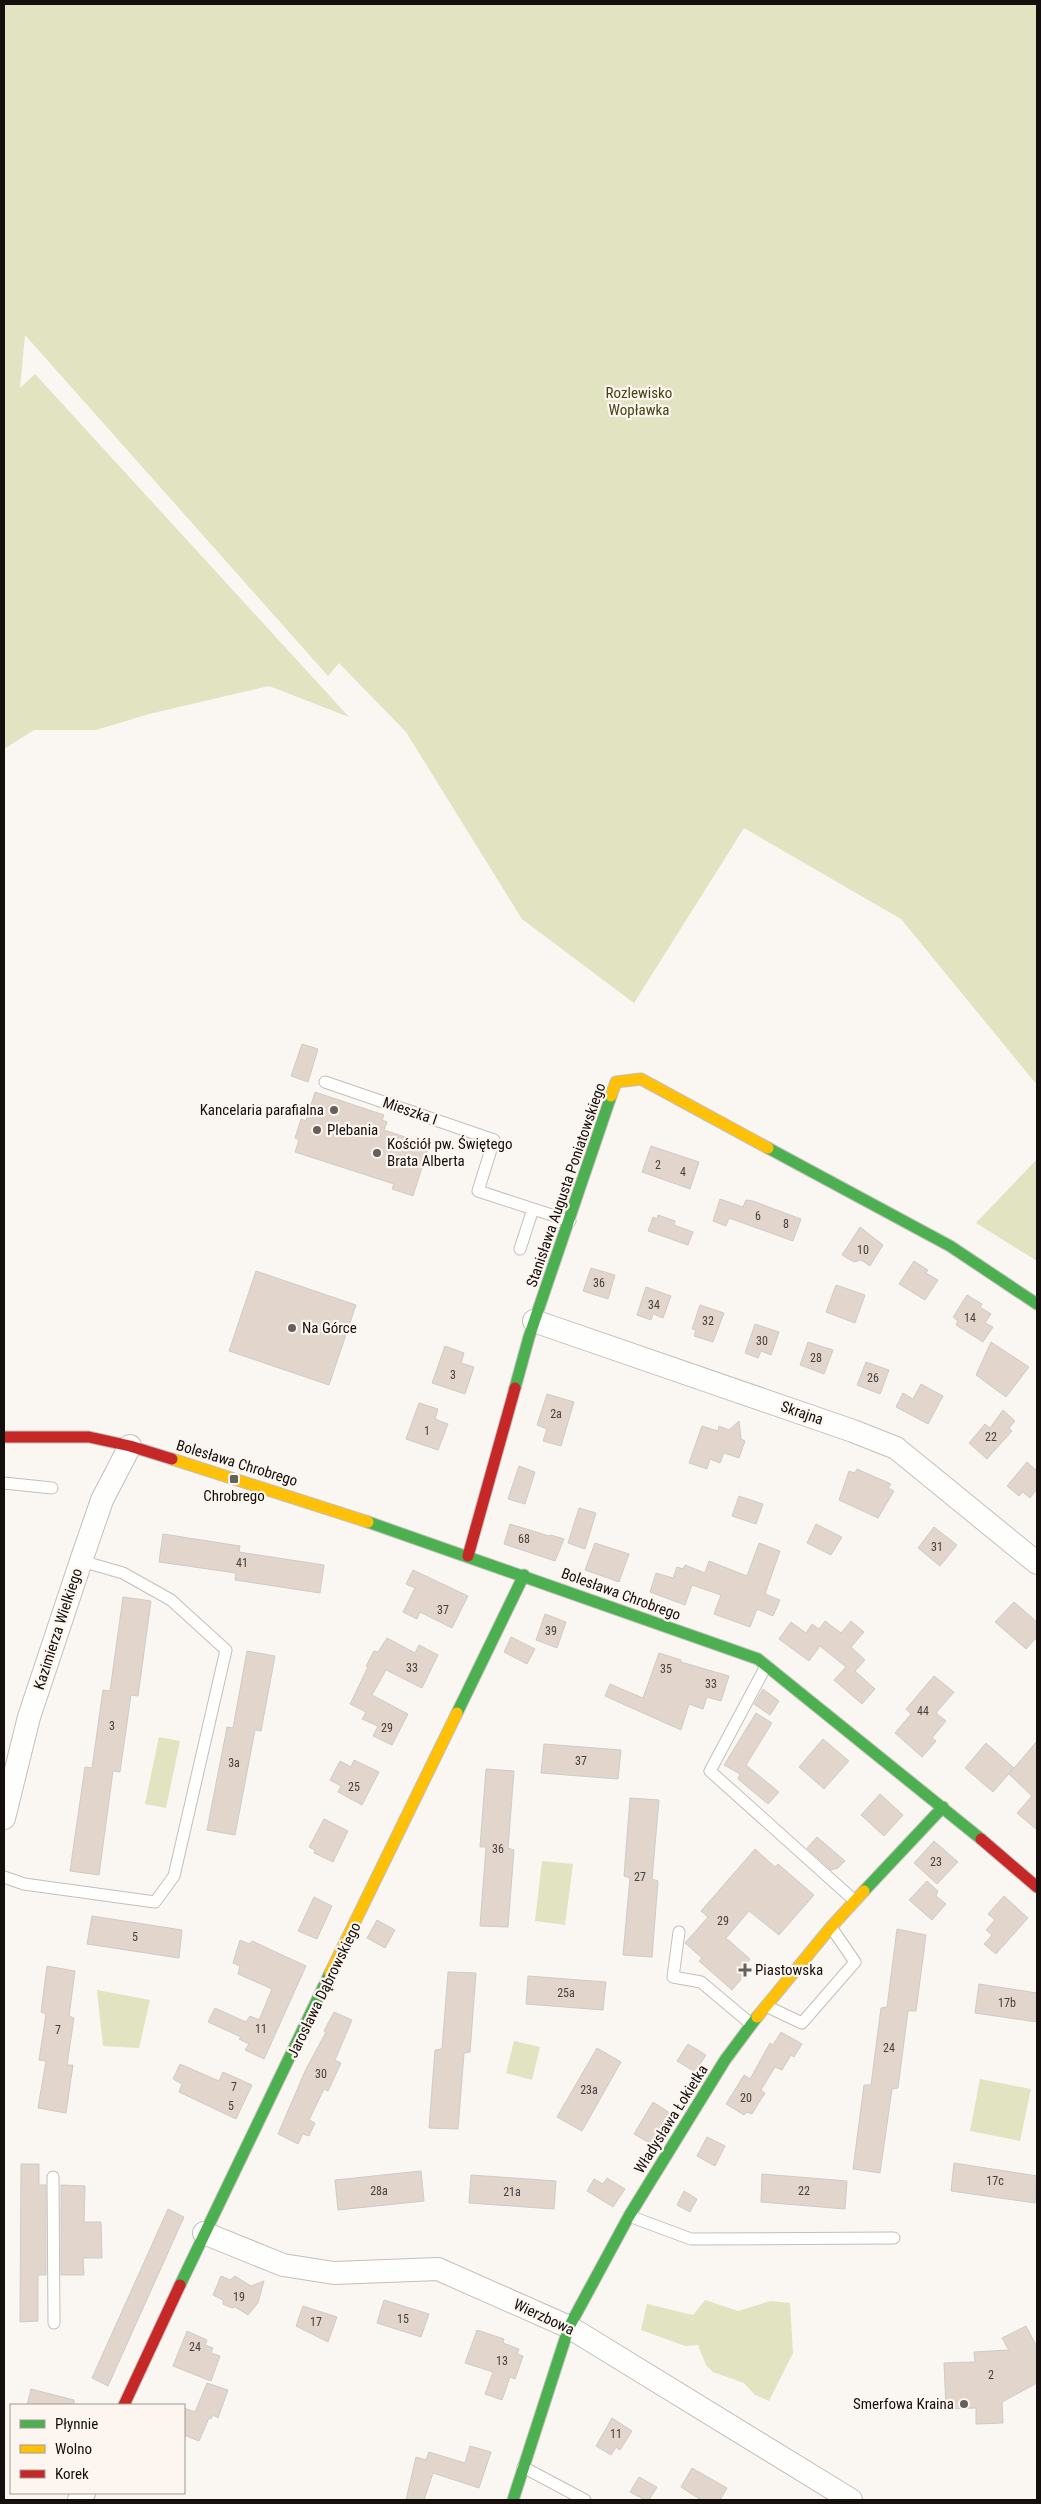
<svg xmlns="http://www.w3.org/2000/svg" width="1041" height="2504" font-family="'Roboto Condensed',sans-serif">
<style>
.green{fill:#e2e3c0}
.building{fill:#e2d5cb;stroke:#cfcbc7}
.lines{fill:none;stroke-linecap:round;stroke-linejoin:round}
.lane-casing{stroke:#c3bfbc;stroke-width:13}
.street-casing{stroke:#c3bfbc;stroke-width:24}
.fast-casing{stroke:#c3bfbc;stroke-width:13}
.slow-casing{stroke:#c3bfbc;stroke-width:13}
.jam-casing{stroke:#c3bfbc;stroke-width:13}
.lane{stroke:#fefefd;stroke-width:11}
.street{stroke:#fefefd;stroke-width:22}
.fast{stroke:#4caf50;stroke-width:11}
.slow{stroke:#ffc107;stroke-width:11}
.jam{stroke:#c62828;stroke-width:11}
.poi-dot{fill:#64605c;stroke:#fdf5ef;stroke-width:2}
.labels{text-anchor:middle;stroke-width:4.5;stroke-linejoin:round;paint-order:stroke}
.number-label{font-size:12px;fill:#48403c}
.park-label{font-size:15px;fill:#434512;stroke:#fdf5ef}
.poi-label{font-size:15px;fill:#140f0c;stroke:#fdf5ef;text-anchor:start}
.street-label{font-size:15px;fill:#140f0c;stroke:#fdf5ef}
</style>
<rect width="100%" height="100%" fill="#faf6f2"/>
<path class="green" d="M4,4H1037V1085L901,919L744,828L634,1003L522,919L406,732L339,663L328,676L25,335L20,388L35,374L349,717L269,686L149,714L96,730H34L4,749Z
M1037,1159V1261L976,1223Z
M159,1737L180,1741L166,1808L145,1804Z
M542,1861L573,1864L565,1925L535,1921Z
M97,1990L150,2000L139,2048L103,2046Z
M514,2041L540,2047L532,2080L506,2073Z
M980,2079L1031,2089L1020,2141L970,2131Z
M705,2300L738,2311L770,2301L790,2303L793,2353L769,2401L755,2395L744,2383L713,2372L706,2365L698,2345L685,2346L641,2330L647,2304L693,2315Z"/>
<path class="building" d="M302,1044L318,1049L308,1082L291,1076Z
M315,1092L384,1115L382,1120L387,1122L384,1130L429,1145L413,1196L392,1189L394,1184L295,1152L299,1140L295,1138L301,1119L306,1121Z
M651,1146L699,1162L690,1189L642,1172Z
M720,1199L743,1207L746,1200L753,1201L801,1219L793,1241L729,1218L726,1226L713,1221Z
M658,1215L675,1221L674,1225L693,1232L688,1245L648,1231L653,1217L657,1219Z
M860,1227L883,1245L870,1266L861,1260L854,1262L842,1255Z
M914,1261L928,1270L926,1273L938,1280L925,1300L899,1284Z
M591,1268L615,1275L608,1299L583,1291Z
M256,1271L356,1305L329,1385L229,1351Z
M836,1285L865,1295L855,1323L826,1312Z
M646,1287L671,1296L663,1318L653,1314L651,1320L637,1315Z
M967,1295L982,1304L980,1307L991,1314L985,1323L993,1327L983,1342L956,1325L958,1321L953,1317Z
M700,1305L724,1313L713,1342L694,1336L696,1330L692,1329Z
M755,1324L779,1332L771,1355L761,1351L758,1358L745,1353Z
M808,1342L833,1350L824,1374L800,1365Z
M991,1342L1029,1367L1006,1397L976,1375Z
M445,1346L464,1353L461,1363L474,1367L465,1394L432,1383Z
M866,1362L889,1370L880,1394L857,1385Z
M921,1384L943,1396L928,1424L896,1407L903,1393L913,1399Z
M547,1394L574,1402L561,1446L543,1441L547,1429L537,1425Z
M419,1403L438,1409L435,1419L448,1424L438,1450L406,1439Z
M1003,1410L1015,1421L1009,1428L1012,1431L987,1459L969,1443L985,1424L990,1428Z
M739,1421L741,1439L745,1441L739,1458L724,1453L720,1463L710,1459L707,1469L689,1463L702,1426L718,1431L719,1426L729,1430Z
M1027,1462L1037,1471V1489L1030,1498L1023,1492L1019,1496L1007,1486Z
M519,1466L535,1472L525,1504L508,1499Z
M857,1469L891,1484L888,1488L894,1491L878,1518L839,1500L849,1471L855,1473Z
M739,1496L763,1504L756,1524L732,1516Z
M579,1508L596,1513L585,1549L568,1543Z
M510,1524L549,1536L551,1535L564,1539L555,1561L504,1544Z
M816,1524L842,1537L831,1555L807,1543Z
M934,1527L957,1545L940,1566L918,1548Z
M163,1534L240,1546L239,1552L324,1565L320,1593L235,1580L236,1573L159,1562Z
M595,1543L629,1554L619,1582L585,1570Z
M759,1543L780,1551L765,1594L780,1600L773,1616L757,1609L750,1627L714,1614L721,1595L692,1585L685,1605L650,1592L656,1573L673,1578L677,1567L683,1569L685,1565L705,1573L709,1561L747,1576Z
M413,1570L468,1596L452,1628L420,1612L417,1619L403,1612L415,1588L406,1584Z
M123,1597L151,1601L138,1696L131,1695L120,1772L113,1771L99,1875L70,1871L85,1767L92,1768L103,1690L110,1691Z
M1014,1602L1037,1622V1637L1026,1649L995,1622Z
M545,1614L566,1622L557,1648L536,1640Z
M825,1621L841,1633L851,1621L864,1632L851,1647L865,1660L855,1671L875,1689L862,1704L834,1680L846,1667L820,1646L809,1661L779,1639L791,1622L806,1633L812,1624L819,1629Z
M511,1637L535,1649L527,1664L504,1652Z
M387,1638L415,1653L419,1645L438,1655L422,1688L386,1670L372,1695L408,1714L392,1745L373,1736L378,1726L362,1719L366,1712L350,1704L368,1667L366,1666L374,1651L378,1652Z
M247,1651L275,1656L261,1731L255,1730L235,1835L207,1830L227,1727L233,1728Z
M659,1653L681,1660V1662L729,1676L721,1701L707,1697L703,1709L689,1704L681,1730L605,1696L610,1684L643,1698Z
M934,1676L954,1692L936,1713L946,1721L932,1738L936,1741L922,1757L895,1733L911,1714L906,1709Z
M763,1689L779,1701L770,1715L754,1704Z
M756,1713L772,1723L746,1765L779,1792L768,1804L738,1779L740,1774L724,1765Z
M823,1739L849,1761L824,1789L799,1767Z
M1037,1741V1830L1017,1813L1032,1796L1009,1774Z
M986,1743L1014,1768L993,1792L965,1768Z
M544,1744L621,1750L618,1779L541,1773Z
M354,1760L379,1772L362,1805L338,1792L341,1786L330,1780L340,1761L351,1767Z
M486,1769L514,1771L508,1848L514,1850L508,1927L480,1926L486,1847H480Z
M880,1794L903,1815L884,1836L861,1815Z
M630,1798L659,1800L652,1879L658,1881L652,1957L623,1955L630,1878L624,1876Z
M324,1819L348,1831L333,1862L314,1853L315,1850L309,1847Z
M817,1837L845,1861L838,1868L831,1870L807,1848Z
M934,1841L958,1862L937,1884L914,1863Z
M755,1849L775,1867L778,1864L814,1895L779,1935L749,1911L726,1938L750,1959L745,1966L749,1970L732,1990L699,1961L702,1958L685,1943L708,1917L701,1911Z
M927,1881L938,1891L936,1896L946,1904L932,1920L909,1900Z
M1004,1896L1028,1918L996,1954L984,1944L992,1935L986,1930L995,1920L988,1914Z
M314,1897L332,1906L317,1939L298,1931Z
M92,1916L182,1930L179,1958L87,1944Z
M377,1920L395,1930L385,1948L367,1938Z
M897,1929L926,1935L916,2011H908L898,2088L892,2089L880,2173L853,2169L864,2085H871L881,2008L887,2007Z
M240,1940L249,1944L252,1941L306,1966L264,2059L245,2050L249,2044L239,2039L241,2037L208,2022L215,2008L246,2022L250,2016L259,2020L272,1989L238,1974L240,1966L233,1963Z
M47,1966L75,1971L69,2016L74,2018L67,2065H73L66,2113L38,2108L46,2061L39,2060L46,2014L41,2012Z
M448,1972L476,1973L470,2052L464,2053L458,2129L429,2128L435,2050L442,2049Z
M528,1976L606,1982L603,2010L526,2004Z
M979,1984L1037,1993V2022L975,2013Z
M334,2012L352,2020L335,2060L341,2063L328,2091L324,2089L309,2120L315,2123L309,2136L303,2134L298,2144L278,2134L306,2069L326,2032L324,2031Z
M781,2032L802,2044L794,2057L791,2055L782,2070L775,2067L761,2090L765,2093L752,2114L747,2112L744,2115L726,2104L744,2075L750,2079L770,2043L773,2045Z
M688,2044L706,2055L695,2072L677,2061Z
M597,2048L621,2062L582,2131L557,2117Z
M180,2064L219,2081L223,2072L252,2085L236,2119L179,2092L182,2084L173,2079Z
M653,2102L670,2113L651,2144L634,2134Z
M707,2137L725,2146L715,2166L697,2156Z
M954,2163L1037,2176L1035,2203L951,2191Z
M21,2164H39V2185H46V2275H38V2321L20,2322Z
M421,2171L424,2201L338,2210L335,2180Z
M762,2174L847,2181L845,2209L761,2202Z
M471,2175L556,2181L554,2209L469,2203Z
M607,2178L625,2189L613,2207L587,2191L594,2179L603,2184Z
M61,2185L85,2186L84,2222H101L102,2258H83L84,2275H61Z
M684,2191L697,2199L690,2212L677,2205Z
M168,2209L184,2217L108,2386L92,2378Z
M221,2276L230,2280L235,2276L251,2286L264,2281L258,2303L248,2315L235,2307L232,2308L223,2304V2300L213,2295Z
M384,2300L429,2314L421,2337L377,2323Z
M303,2306L337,2317L328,2342L296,2326Z
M1026,2326L1037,2347V2383L1002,2402L1003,2423L976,2424V2408L946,2409L944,2363L975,2362L974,2352L1009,2350L1002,2338Z
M477,2330L504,2339L503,2343L519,2349L517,2354L523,2356L515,2379L510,2377L502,2400L485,2394L493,2372L465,2363Z
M187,2331L207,2340L205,2345L213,2348L211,2353L220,2356L211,2381L173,2366Z
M207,2383L228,2390L218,2418L213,2415L211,2419L209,2418L199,2441L184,2435V2408L195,2412Z
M31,2389L74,2400V2405H27Z
M612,2418L632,2431L620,2450L616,2447L611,2455L596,2446Z
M470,2446L491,2452L479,2488L433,2473L424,2500H406L416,2457L426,2460L429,2452L465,2463Z
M692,2468L727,2488L720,2500H701L681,2487Z
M639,2477L657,2487L649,2500H645L630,2492Z"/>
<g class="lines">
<g class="lane-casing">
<path id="lane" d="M325,1082L494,1140L478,1191L570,1221
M520,1249L533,1209
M4,1483L52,1488
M766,1666L710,1771L855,1901
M4,1877L24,1884L155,1902L174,1876L226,1650L171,1600L123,1573L81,1561
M679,1932L673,1977L701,1982L751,2024
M766,2006L802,2023L855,1962L831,1927
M53,2177L54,2323
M629,2216L691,2239L894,2238
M523,2467L585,2500"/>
</g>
<g class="street-casing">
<path id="street" d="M534,1321L853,1431L896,1448L1037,1563
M4,1818L29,1717L81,1561L102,1500L130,1446
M204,2233L283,2265L334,2273L438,2269L569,2327L851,2500
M79,2500L84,2493"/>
</g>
<g class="fast-casing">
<path id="fast" d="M768,1148L950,1246L1037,1304
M515,1388L529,1337L611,1096
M368,1522L758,1659L981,1839
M457,1713L524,1575
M864,1891L943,1807
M180,2285L330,1973
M513,2500L569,2327L629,2216L725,2060L757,2017"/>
</g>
<g class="slow-casing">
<path id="slow" d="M611,1096L616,1082L641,1079L768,1148
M172,1459L368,1522
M330,1973L457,1713
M757,2017L831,1927L864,1891"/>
</g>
<g class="jam-casing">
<path id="jam" d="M4,1437H89L130,1446L172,1459
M468,1556L515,1388
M981,1839L1037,1887
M124,2405L180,2285"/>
</g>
<use href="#lane" class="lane"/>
<use href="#street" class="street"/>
<use href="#fast" class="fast"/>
<use href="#slow" class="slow"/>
<use href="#jam" class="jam"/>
</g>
<g class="poi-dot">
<circle cx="334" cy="1110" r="5"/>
<circle cx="317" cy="1130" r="5"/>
<circle cx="377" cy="1153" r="5"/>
<circle cx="292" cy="1328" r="5"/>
<rect x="229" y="1474" width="10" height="10" rx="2.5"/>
<path d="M742.5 1962.5h5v5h5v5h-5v5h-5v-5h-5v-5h5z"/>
<circle cx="964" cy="2404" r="5"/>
</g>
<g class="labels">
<g class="number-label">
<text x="658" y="1169">2</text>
<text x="683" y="1176">4</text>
<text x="758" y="1220">6</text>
<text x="786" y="1228">8</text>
<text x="863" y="1254">10</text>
<text x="599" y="1287">36</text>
<text x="654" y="1309">34</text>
<text x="970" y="1322">14</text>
<text x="708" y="1325">32</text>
<text x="762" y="1345">30</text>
<text x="816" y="1362">28</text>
<text x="453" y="1379">3</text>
<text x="873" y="1382">26</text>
<text x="556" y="1418">2a</text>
<text x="427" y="1435">1</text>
<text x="991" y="1441">22</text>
<text x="524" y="1543">68</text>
<text x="937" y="1551">31</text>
<text x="242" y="1567">41</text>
<text x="443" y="1614">37</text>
<text x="551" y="1635">39</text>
<text x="412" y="1672">33</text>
<text x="666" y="1673">35</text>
<text x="711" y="1688">33</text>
<text x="923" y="1715">44</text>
<text x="112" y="1730">3</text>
<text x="387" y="1732">29</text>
<text x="581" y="1765">37</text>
<text x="234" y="1767">3a</text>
<text x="354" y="1791">25</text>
<text x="498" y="1853">36</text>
<text x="936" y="1866">23</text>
<text x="640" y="1881">27</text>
<text x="723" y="1925">29</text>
<text x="135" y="1941">5</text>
<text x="566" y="1997">25a</text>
<text x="1007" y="2007">17b</text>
<text x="261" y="2033">11</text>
<text x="58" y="2034">7</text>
<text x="889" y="2052">24</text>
<text x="321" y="2078">30</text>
<text x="234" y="2091">7</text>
<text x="589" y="2094">23a</text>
<text x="746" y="2102">20</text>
<text x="231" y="2110">5</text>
<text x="995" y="2185">17c</text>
<text x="379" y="2195">28a</text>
<text x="804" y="2195">22</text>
<text x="512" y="2196">21a</text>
<text x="239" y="2301">19</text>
<text x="403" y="2323">15</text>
<text x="316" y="2326">17</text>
<text x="195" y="2351">24</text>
<text x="502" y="2365">13</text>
<text x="991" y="2379">2</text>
<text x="616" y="2438">11</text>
</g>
<g class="park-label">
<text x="639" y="398">Rozlewisko<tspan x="639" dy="17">Wopławka</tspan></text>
</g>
<g class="poi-label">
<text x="324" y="1115" text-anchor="end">Kancelaria parafialna</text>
<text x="327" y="1135">Plebania</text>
<text x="387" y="1149">Kościół pw. Świętego<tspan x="387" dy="17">Brata Alberta</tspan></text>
<text x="302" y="1333">Na Górce</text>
<text x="234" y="1501" text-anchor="middle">Chrobrego</text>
<text x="755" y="1975">Piastowska</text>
<text x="954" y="2409" text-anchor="end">Smerfowa Kraina</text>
</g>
<g class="street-label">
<text transform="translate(410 1111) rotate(19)" y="5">Mieszka I</text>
<text transform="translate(566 1185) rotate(-71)" y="5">Stanisława Augusta Poniatowskiego</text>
<text transform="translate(802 1413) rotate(19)" y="5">Skrajna</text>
<text transform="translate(237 1463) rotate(17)" y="5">Bolesława Chrobrego</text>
<text transform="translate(621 1594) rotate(20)" y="5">Bolesława Chrobrego</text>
<text transform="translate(58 1629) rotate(-72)" y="5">Kazimierza Wielkiego</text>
<text transform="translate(324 1990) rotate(-64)" y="5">Jarosława Dąbrowskiego</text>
<text transform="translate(671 2119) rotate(-58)" y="5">Władysława Łokietka</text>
<text transform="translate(544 2317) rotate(25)" y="5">Wierzbowa</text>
</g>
</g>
<rect width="1041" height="2504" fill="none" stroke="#140f0c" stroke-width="10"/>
<rect x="10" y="2404" width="175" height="90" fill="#fdf5ef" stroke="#a09994"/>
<rect x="20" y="2420" width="25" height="8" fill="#4caf50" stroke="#a09994"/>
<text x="55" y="2429" font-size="15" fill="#140f0c">Płynnie</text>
<rect x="20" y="2445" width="25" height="8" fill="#ffc107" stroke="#a09994"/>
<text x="55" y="2454" font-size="15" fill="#140f0c">Wolno</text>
<rect x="20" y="2470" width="25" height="8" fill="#c62828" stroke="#a09994"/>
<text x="55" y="2479" font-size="15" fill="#140f0c">Korek</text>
</svg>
